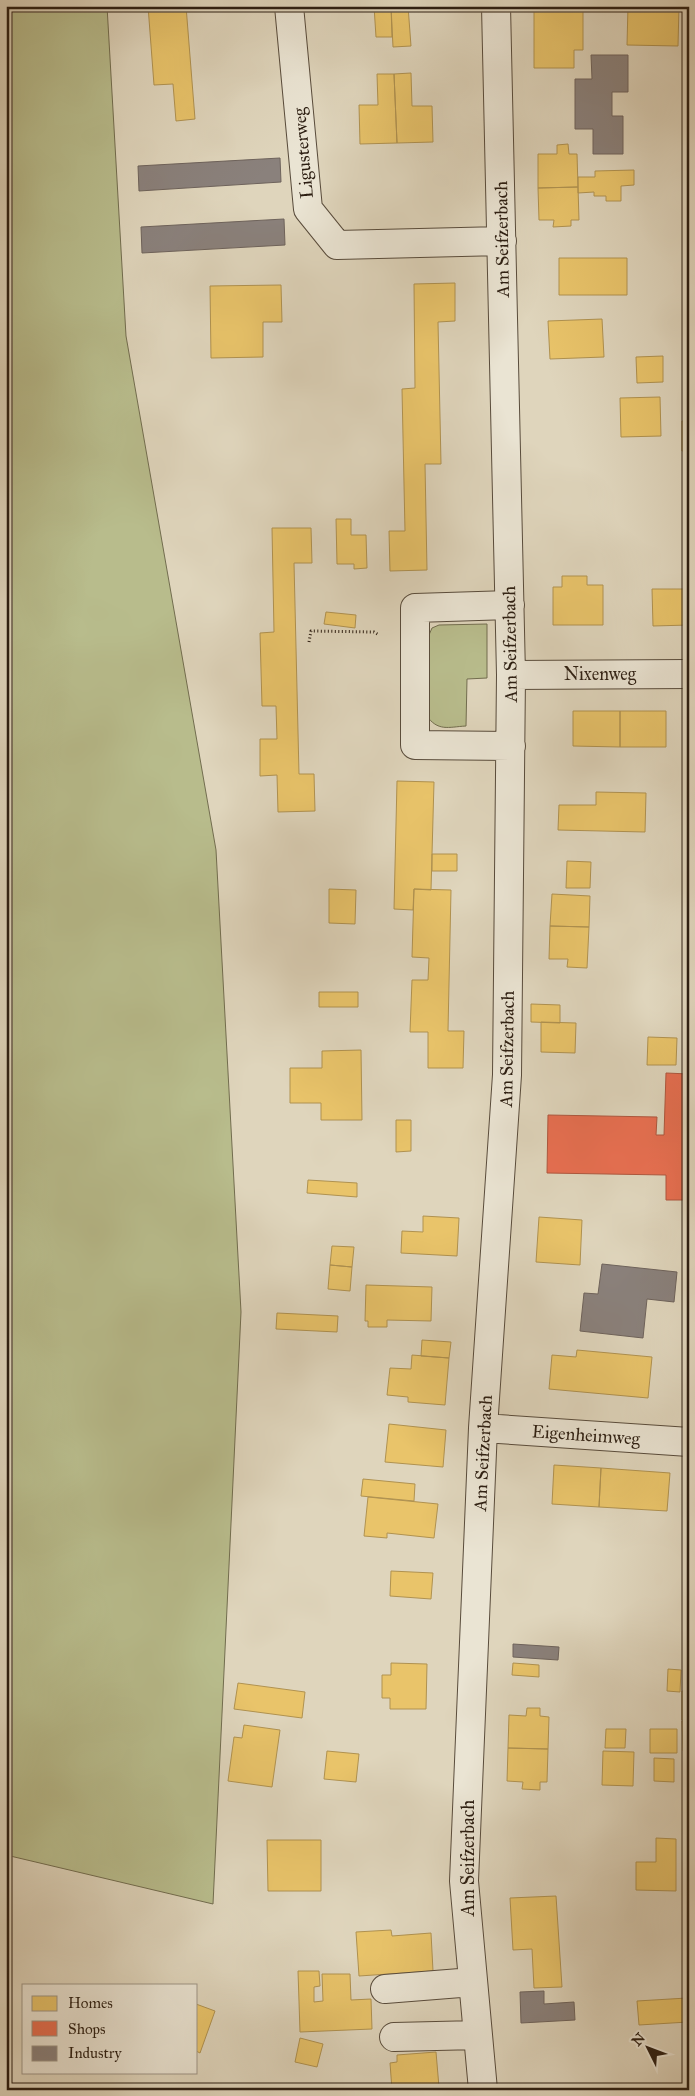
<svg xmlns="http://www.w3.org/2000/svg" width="695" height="2096" font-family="'IM FELL Great Primer',serif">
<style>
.green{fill:#b8bc8c;stroke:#726d4f}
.homes{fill:#e9c46a;stroke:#b09250}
.shops{fill:#e76f51;stroke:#af573e}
.industry{fill:#8a817c;stroke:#6e635c}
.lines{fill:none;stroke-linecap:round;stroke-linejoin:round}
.minor-casing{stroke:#594c3c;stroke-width:30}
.path{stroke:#2c1e12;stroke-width:3;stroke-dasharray:1 2.5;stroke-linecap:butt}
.minor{stroke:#eae4d3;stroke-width:28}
.labels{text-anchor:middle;stroke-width:5;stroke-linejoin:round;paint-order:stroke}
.street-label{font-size:18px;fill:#2c1e12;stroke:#eae4d3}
</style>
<rect width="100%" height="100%" fill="#dfd5bc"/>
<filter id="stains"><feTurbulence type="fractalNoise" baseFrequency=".004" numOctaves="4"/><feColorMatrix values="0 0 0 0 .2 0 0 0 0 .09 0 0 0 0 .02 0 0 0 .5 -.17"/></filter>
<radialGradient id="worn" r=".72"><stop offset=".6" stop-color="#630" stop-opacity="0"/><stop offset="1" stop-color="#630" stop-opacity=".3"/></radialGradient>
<path class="green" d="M6,6H107L126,336L216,850L241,1312L213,1904L6,1855Z
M487,624V678L467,679L466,726C448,727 438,732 426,715V642L432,628L439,625Z"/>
<path class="homes" d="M148,6H186L195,119L176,121L173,84L154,85Z
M374,6H391L392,37H376Z
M391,6H408L411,46L393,47Z
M534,6H583V50H574V68H534Z
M628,6H679L678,46L627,45Z
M411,73L412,106H432L433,142L397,143L394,74Z
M377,74H394L397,143L360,144L359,105H378Z
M568,144L569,154H577L578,187L538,188V154H557V145Z
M634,170V185L621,186V201H606V196H594V192L578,193V177H595V171Z
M578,187L579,220H571V226L553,227L554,220H539L538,188Z
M559,258H627V295H559Z
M455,283V321L438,322L441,464H425L427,570L390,571L389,531H405L402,389L415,388L414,284Z
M281,285L282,322H263V357L211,358L210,286Z
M602,319L604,357L550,359L548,321Z
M663,356V382L637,383L636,357Z
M660,397L661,436L621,437L620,398Z
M682,421H689V451H682Z
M336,519H351V535H366L367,568L354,569V564H337Z
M272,528H311L312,563H294L299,774H314L315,811L278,812L277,775L260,776V739H277L276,706H262L260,633L274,632Z
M562,576H587V585H603V625H553V587H562Z
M652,589H689V625L653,626Z
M326,612L356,615L355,628L324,624Z
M573,711H620V747L573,746Z
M620,711H666V747H620Z
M397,781L434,782L431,890L414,889L413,910L394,909Z
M596,792L646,793L645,832L558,830L559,805H596Z
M432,854H457V871H432Z
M567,861L591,862L590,888H566Z
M329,889L356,890L355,924L329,923Z
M414,889L451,890L448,1031H464L463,1068H428V1032H410L412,980H428L429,958L412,957Z
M552,894L590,896L589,927L550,926Z
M550,926L589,927L587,968L567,967L568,959H549Z
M319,992H358V1007H319Z
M531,1004L560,1005V1023L531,1022Z
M541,1022L576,1023L575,1053L541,1052Z
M648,1037L677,1038L676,1065H647Z
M361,1050L362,1120H321V1103H290V1068H322V1051Z
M396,1120H411V1151L396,1152Z
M308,1180L357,1183V1197L307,1193Z
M423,1216L459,1218L457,1256L401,1253L402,1231L423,1232Z
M539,1217L582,1220L580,1265L536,1262Z
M332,1246L354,1247L352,1267L330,1265Z
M330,1265L352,1267L350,1291L328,1289Z
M366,1285L432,1287L431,1321L387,1320V1327H368V1321H365Z
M277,1313L338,1316L337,1332L276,1329Z
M422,1340L451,1342L449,1358L421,1356Z
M577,1350L652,1357L648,1398L549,1389L552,1355L576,1357Z
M412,1355L449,1358L445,1405L408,1402V1397L387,1395L390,1368L411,1369Z
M389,1424L446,1430L443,1467L385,1462Z
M554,1465L601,1468L599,1507L552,1504Z
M601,1468L670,1473L667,1511L599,1507Z
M363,1479L415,1484L414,1501L361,1496Z
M368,1497L438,1504L434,1538L387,1533V1538L364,1536Z
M391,1571L433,1573L431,1599L390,1596Z
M391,1663L427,1664L426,1709H390V1698H382V1675H391Z
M513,1663L539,1665V1677L512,1675Z
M668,1669L681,1670L680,1692L667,1691Z
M238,1683L305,1692L302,1718L234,1709Z
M682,1691H689V1720H682Z
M527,1708H540V1716L549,1717L548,1749L508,1748L509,1715L526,1716Z
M682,1721H689V1751H683Z
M244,1725L280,1730L272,1787L228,1781L234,1737L242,1738Z
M606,1729H626L625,1748H605Z
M650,1729H677V1753H650Z
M508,1748L548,1749L547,1782H540V1790L522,1789L523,1782L507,1781Z
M327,1751L359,1754L356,1782L324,1779Z
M603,1751L634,1752L633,1786L602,1785Z
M654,1758L674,1759V1782L654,1781Z
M686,1775H689V1799H685Z
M656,1838L676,1839V1891L636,1890V1862H656Z
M267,1840H321V1891H268Z
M556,1896L562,1987L534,1988L532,1949L513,1950L510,1898Z
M391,1930L392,1936L431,1933L433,1971L359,1976L356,1932Z
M298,1971H319L320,1986L314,1987V2002L323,2001L322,1974H350L351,2000L371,1999L372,2029L300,2032Z
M687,1998L688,2022L639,2025L637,2001Z
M196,2004L215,2011L200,2053L196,2051Z
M300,2038L323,2044L317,2067L295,2062Z
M436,2052L439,2087L392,2090L390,2063L397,2062V2055Z"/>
<path class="shops" d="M666,1073L689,1074V1200H666V1175L547,1173L548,1115L657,1117L656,1135H664Z"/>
<path class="industry" d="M591,55H628V92H612V116H623V154H593V129H575V79H592Z
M280,158L281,182L139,191L138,166Z
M284,219L285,245L142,253L141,227Z
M602,1264L677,1272L674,1302L647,1299L643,1338L580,1331L584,1293L598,1294Z
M513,1644L559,1647L558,1660L513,1657Z
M544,1991V2004L574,2002L575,2020L521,2023L520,1992Z"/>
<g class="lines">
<g class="minor-casing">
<path id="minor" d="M289,6L308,209L337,245L502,241
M510,605L415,608V745L511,746
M511,675L689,674
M483,1428L689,1442
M385,1989L473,1982
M394,2037L478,2035
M483,2090L464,1881L483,1428L507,1075L511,675L496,6"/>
</g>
<path class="path" d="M309,642L311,631L374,632L379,635"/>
<use href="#minor" class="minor"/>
</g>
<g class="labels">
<g class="street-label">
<text transform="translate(303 153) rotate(-95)" y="6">Ligusterweg</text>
<text transform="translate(502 239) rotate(-91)" y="6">Am Seifzerbach</text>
<text transform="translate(510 644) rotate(-91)" y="6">Am Seifzerbach</text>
<text x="600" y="680">Nixenweg</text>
<text transform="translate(507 1049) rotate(-89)" y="6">Am Seifzerbach</text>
<text transform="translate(586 1435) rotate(4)" y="6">Eigenheimweg</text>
<text transform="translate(483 1453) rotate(-87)" y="6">Am Seifzerbach</text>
<text transform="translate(468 1858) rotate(-90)" y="6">Am Seifzerbach</text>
</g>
</g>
<rect width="695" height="2096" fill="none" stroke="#dfd5bc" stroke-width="25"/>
<rect x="8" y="8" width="680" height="2081" fill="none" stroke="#2c1e12" stroke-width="2.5"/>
<rect x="12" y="12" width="670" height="2071" fill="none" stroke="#2c1e12"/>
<rect x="22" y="1984" width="175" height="90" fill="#eae4d3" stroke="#9e9586"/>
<rect x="32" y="1996" width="25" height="15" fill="#e9c46a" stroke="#9e9586"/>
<text x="68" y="2008" font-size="15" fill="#2c1e12">Homes</text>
<rect x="32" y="2021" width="25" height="15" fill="#e76f51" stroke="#9e9586"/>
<text x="68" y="2034" font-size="15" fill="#2c1e12">Shops</text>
<rect x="32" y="2046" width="25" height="15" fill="#8a817c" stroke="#9e9586"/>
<text x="68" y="2058" font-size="15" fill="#2c1e12">Industry</text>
<g transform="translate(648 2048) rotate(312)" stroke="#eae4d3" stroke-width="4" paint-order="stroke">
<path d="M0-4L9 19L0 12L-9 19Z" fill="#2c1e12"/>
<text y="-8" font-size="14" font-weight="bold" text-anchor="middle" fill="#2c1e12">N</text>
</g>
<rect width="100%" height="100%" filter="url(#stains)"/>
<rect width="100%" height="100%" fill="url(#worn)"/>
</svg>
